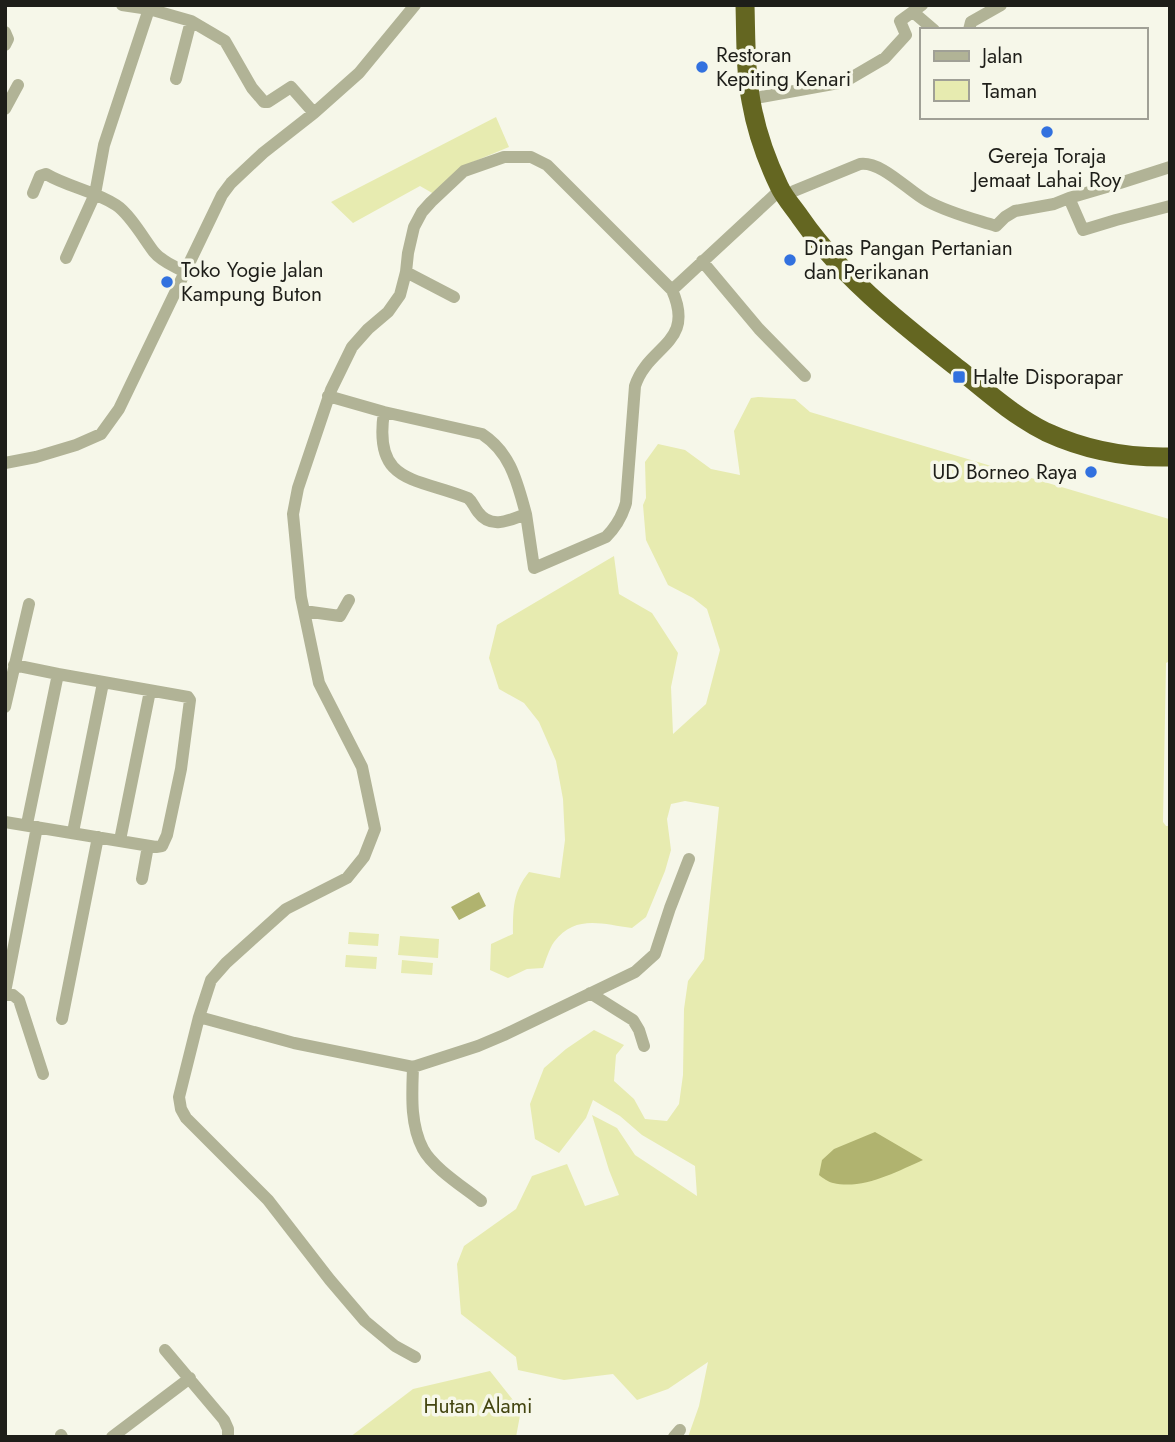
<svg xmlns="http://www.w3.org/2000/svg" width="1175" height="1442" font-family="Jost,sans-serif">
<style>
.green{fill:#e7ebb0}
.water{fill:#b0b36f}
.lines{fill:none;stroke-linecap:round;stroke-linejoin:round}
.minor{stroke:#b1b396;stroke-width:12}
.highway{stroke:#646621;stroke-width:19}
.poi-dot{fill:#3271df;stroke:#f6f7e9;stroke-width:2.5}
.labels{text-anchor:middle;stroke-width:7;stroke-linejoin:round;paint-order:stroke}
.poi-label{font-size:21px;fill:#1e1e19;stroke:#f6f7e9;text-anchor:start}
.park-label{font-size:21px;fill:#434510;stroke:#f6f7e9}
</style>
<rect width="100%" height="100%" fill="#f6f7e9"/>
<path class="green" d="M496,117L509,147L463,166L434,194L420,186L353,223L331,202Z
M758,397L795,399L810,412L1169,519L1170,661L1166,663L1163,822L1166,826H1170V1437H688L699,1406L708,1362L668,1389L637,1400L613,1374L564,1380L518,1370L516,1357L461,1314L457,1264L464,1246L516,1209L532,1176L567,1164L585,1206L619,1195L609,1170L592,1115L617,1128L635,1155L697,1196L695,1166L642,1135L620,1116L593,1100L586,1118L559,1153L535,1139L530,1104L544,1068L566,1049L594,1030L624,1045L616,1055L614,1081L634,1099L645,1119L667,1121L679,1104L683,1075L684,1009L688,981L704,959L719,807L685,801L671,804L667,819L671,850L665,871L646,917L632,928C602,924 575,914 554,942C549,949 546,960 543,968L527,969L508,978L490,970L491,944L513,934C513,908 513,892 529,872L560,878L565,840L563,799L556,761L539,722L524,703L499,689L489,658L497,625L614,556L619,594L652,613L678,653L671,687L673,734L706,704L720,650L707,609L693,598L668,585L646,540L643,505L646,498L645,462L658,444L685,450L711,469L740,475L734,431L751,398Z
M349,932L379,934L378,946L348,944Z
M400,936L439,939L438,958L398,955Z
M346,955L377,957L376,969L345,967Z
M402,960L433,963L432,975L401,973Z
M490,1371L521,1410L516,1437H350L413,1389Z"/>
<path class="water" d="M479,892L486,906L459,920L451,907Z
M875,1132L923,1160C896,1172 863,1190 833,1183C828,1182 823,1178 819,1175L822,1160L834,1149Z"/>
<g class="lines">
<path class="minor" d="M122,5L149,9L191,21L225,41L252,88L264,102H268L291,87L314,113
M913,12L934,30
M969,30L971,22L1001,5
M5,32L8,39L5,45
M176,79L191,21
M761,97L844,82L885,58L906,35L900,21L922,5
M5,109L18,85
M794,191L860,164C882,161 908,191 927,201C949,213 974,219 996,226L1005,217L1015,211L1054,204L1069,198L1120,183L1170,167
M33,193L40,176L46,174C68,187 95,191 116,205C130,214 144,239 154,252C162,262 175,266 186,273
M1069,198L1083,230L1116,220L1170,206
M66,258L95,194L104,145L149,9
M702,261L759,329L805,376
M406,272L454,297
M672,290L781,189
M328,396L384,412L482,434C511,453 517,482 526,514C510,520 491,530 478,512C474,507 473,502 468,498C415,477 373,484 384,412
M5,463L36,457L76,445L101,434L119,409L222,195L231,183L263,153L314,113L359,73L415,5
M304,611L340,616L349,600
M5,707L29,604
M5,822L156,847L162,846L167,835L181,769L190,700L188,697L58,674L14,665
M27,824L58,674
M73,832L103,683
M120,840L150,691
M142,879L148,846
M5,992L37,827
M590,993L633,1020L639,1030L644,1046
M5,995H13L19,1000L43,1074
M199,1017L294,1043L413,1067L478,1046L504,1035L635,972L655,954L670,908L689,859
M62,1019L98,837
M413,1067C412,1095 410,1124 423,1149C433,1168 465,1188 481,1201
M165,1350L224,1420L228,1429V1437
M415,1357L395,1346L365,1321L330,1280L268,1200L186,1118L181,1109L179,1097L199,1017L211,980L226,963L286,909L347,878L364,857L375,829L362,767L319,683L301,597L293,514L298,488L331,390L352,347L368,329L388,312L400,295L406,272L408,253L414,227L422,212L431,202L464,171L504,157H531L547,165L672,290C696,344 648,345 635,386L626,503C622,517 616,527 606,537L534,568L526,514
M61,1435L62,1437
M112,1437L190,1378
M674,1437L680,1430"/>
<path class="highway" d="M745,5C746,37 745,70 751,101C756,130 766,159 779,186C784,197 793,207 800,217C842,278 902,324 960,370C987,392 1014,416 1046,432C1085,450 1127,458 1170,457"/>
</g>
<g class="poi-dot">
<circle cx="702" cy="67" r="7"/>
<circle cx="1047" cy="132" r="7"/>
<circle cx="790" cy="260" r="7"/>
<circle cx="167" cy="282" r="7"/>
<rect x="952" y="370" width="14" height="14" rx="3.5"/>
<circle cx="1091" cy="472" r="7"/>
</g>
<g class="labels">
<g class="poi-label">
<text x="716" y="62">Restoran<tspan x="716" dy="24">Kepiting Kenari</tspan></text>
<text x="1047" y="163" text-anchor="middle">Gereja Toraja<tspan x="1047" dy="24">Jemaat Lahai Roy</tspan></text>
<text x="804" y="255">Dinas Pangan Pertanian<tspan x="804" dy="24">dan Perikanan</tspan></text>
<text x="181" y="277">Toko Yogie Jalan<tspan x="181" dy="24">Kampung Buton</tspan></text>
<text x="973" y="384">Halte Disporapar</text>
<text x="1077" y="479" text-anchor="end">UD Borneo Raya</text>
</g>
<g class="park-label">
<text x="478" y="1413">Hutan Alami</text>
</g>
</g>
<rect width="1175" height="1442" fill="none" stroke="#1e1e19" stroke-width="14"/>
<rect x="920" y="28" width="228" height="91" fill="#f6f7e9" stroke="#a0a096" stroke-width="2"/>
<rect x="934" y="51" width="35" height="10" fill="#b1b396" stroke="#a0a096" stroke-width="2"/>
<text x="982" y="63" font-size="21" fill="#1e1e19">Jalan</text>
<rect x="934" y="80" width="35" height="21" fill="#e7ebb0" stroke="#a0a096" stroke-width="2"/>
<text x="982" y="98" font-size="21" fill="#1e1e19">Taman</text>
</svg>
